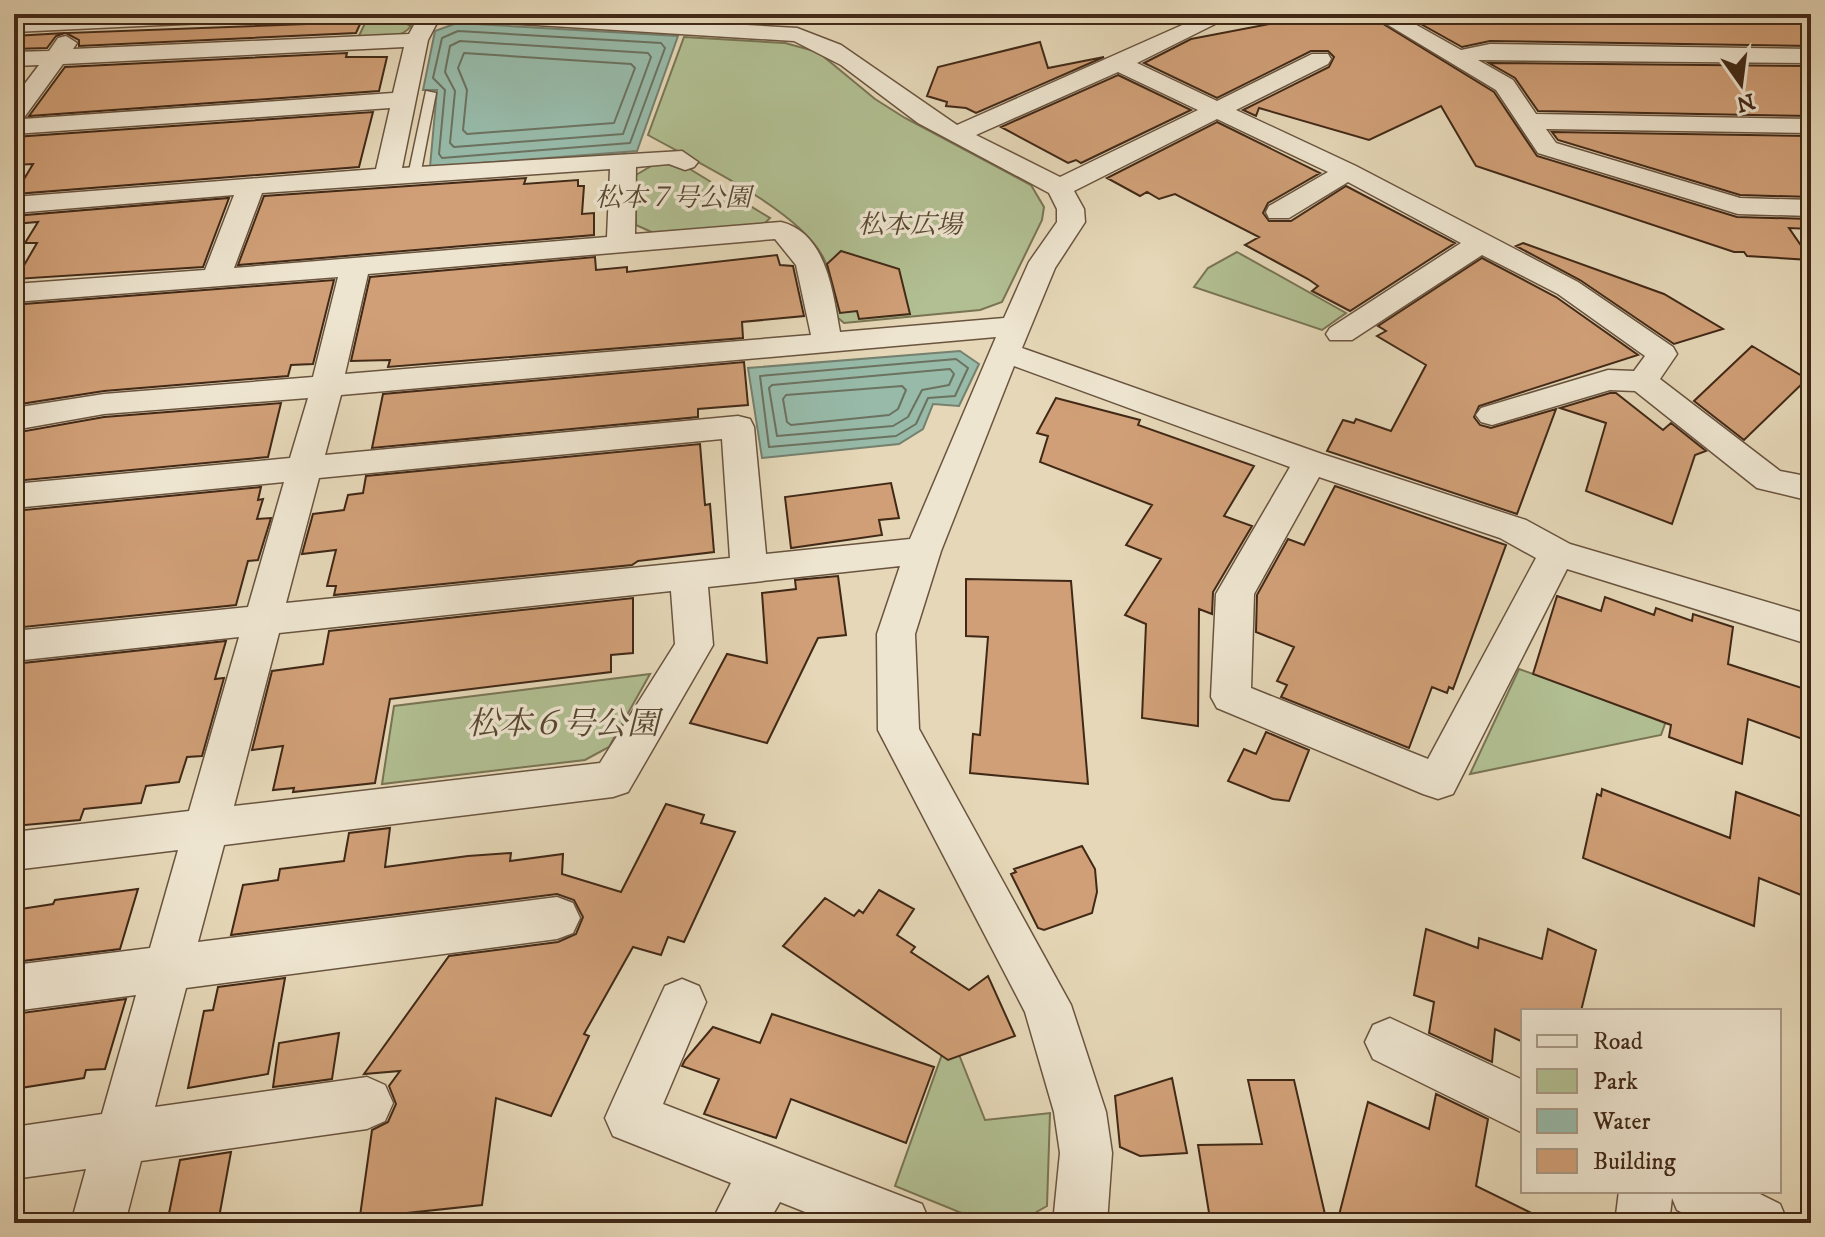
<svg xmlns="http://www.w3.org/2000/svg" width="1825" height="1237" font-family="'IM FELL DW Pica','Noto Serif JP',serif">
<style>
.green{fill:#b1bf92;stroke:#797454;stroke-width:2}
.water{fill:#97baa9;stroke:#75806f;stroke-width:2}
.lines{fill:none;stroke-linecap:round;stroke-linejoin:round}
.shore{stroke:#6c7260;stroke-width:2}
.building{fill:#d09f77;stroke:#412917;stroke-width:2}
.service-casing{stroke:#6a543f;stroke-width:3}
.minor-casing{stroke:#6a543f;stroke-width:3}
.service{fill:#eee5d0;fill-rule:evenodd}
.minor{fill:#eee5d0;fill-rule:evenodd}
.labels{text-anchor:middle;stroke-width:7;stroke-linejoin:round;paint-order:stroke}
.far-park-label{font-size:26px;font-style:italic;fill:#574730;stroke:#eee5d0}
.park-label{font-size:32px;font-style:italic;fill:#574730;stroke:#eee5d0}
</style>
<rect width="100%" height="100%" fill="#e5d7b7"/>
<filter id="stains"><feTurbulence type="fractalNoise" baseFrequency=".0025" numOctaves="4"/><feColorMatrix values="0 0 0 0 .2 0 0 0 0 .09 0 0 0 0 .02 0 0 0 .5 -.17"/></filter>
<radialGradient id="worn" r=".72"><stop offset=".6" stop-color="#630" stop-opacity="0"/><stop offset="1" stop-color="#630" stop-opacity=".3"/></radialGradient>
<path class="green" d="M367,19L399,20L411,26C400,41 375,37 358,38Z
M684,37L785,43L818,52L875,99L905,118L1031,185L1044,207L1042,220L1002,302L980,310L844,323L837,317C833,299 832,274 823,257C798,209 696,162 648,135Z
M680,163L770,218L763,225L656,234L636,225V175L653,165Z
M1237,252L1346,313L1322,330L1194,287L1208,268Z
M1519,669L1666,721L1661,735L1470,774Z
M650,674L609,747L585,760L382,784L394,706Z
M950,1032L985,1120L1050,1113L1047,1206L1017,1223H986L895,1186Z"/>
<path class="water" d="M457,23L678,36L637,151L430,167L437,90H423L435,31Z
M960,351L979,364L959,406L933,404L923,429L899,444L762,458L748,368Z"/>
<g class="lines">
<path class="shore" d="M458,31L661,43L665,48L630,143L442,158L439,154L445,90L433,78L442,38Z
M460,41L648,53L651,57L623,134L454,147L450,143L455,91L445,72L450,46Z
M464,53L631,64L635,68L614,123L467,134L463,130L467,90L458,68Z
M956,359L968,368L955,396L928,398L916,424L896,436L769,447L760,376Z
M950,369L954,374L949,385L922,390L908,417L893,426L777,436L769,388L772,385Z
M902,386L906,390L898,409L889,415L791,425L787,422L783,399L786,395Z"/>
</g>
<path class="building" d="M1367,14L1494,92L1537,156L1737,217L1811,219V229L1789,228L1811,260L1747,256L1744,252H1734L1476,166L1441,106L1369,140L1259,108L1256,116L1243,110L1329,67L1334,57L1328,51H1311L1217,98L1144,63L1191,39L1312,16Z
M1403,14H1811V46L1490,41L1462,47Z
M361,22L356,33L79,46V40L66,33Z
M65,33L56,36L47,48L14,49V36Z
M1040,42L1048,68L1104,57L976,113L966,108L946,106L947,102L927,96L938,67Z
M347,53L346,57H387L379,91L29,116L65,67Z
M1489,63L1811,66V116L1538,111L1515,78Z
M1118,75L1191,110L1081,163L1076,160L1068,163L1001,127Z
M373,112L359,167L15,194L33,164L14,165V137Z
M1217,122L1320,173L1268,203L1263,213L1269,221H1291L1346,186L1455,243L1350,311L1312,291L1318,286L1308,279L1245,245L1259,237L1175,194L1159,199L1147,192L1140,196L1107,178Z
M1552,132L1811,136V197L1740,195L1558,140Z
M526,178L524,184L578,180V186H584L582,214L594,213V235L238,265L264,196Z
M229,198L203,267L16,279L37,243H25L38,222L14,224V216Z
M1523,243L1664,294L1723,329L1674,344L1580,280L1516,246Z
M841,251L899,269L910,314L859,319L857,311L840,313L827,264Z
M777,255L780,265L793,266L804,316L742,322L743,338L388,367L390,360L351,361L370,277L595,257L596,270L627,267V272Z
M1482,258L1556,297L1638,355L1479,406L1474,417L1480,425L1491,428L1556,409L1517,514L1327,451L1343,420L1354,423L1356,419L1391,431L1426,365L1377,336L1386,331L1378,326Z
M334,280L313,364L291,365L288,376L104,391L14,405V324L24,304Z
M1752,346L1807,379L1744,440L1694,401Z
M744,362L748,405L698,409V417L372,448L383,394Z
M1610,393H1616L1663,430L1671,423L1706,451L1695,455L1672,524L1586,491L1606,423L1560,408Z
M1056,398L1140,420L1138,425L1254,466L1224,516L1252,526L1213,592L1212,614L1199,609L1198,726L1142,718L1146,624L1125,615L1161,559L1126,545L1152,505L1040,462L1048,436L1037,433Z
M281,403L268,457L15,481L14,433L104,417Z
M700,444L705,505L710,504L714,552L638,561L632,565L334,595L336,586H327L336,550L302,554L313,514L344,510L348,495L363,493L366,476Z
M891,483L899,518L879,520L882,535L791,548L785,497Z
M1335,486L1506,545L1453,689L1449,687L1447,693L1432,687L1409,748L1281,697L1287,685L1277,681L1294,647L1256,632L1257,595L1288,539L1304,545Z
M261,487L258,500L263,499L257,519L271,518L258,560L248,561L236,605L14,628V511Z
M838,576L846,635L818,638L767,743L690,723L727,654L767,663L762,593L796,589L795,580Z
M966,579L1071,581L1088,784L970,773L973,734L980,735L988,637L966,636Z
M1557,596L1601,611L1605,597L1654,615L1656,608L1692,621L1693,614L1733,627L1728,664L1811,691V742L1748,719L1742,764L1669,737L1671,725L1533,674Z
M633,598V653L611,655V672L390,699L375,783L293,792L294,788L273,790L283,746L252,750L272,671L323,664L329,631Z
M226,641L215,679L224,678L202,756L187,757L179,782L146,786L141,803L84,809L80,820L14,826V664Z
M1266,732L1309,750L1289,801L1273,799L1228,781L1244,749L1256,754Z
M1602,789L1730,838L1736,792L1811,820V899L1759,878L1754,926L1583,858L1597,794L1601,796Z
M666,804L704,815L701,823L735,832L684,942L668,937L661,955L633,947L584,1034L589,1036L551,1116L496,1098L482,1205L398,1214L397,1223H359L372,1130L388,1122L396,1104L389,1086L400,1071L364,1074L449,956L558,942L576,934L583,917L574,900L557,894L231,935L243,885L278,880L280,869L344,861L349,833L390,828L385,867L468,856L511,853L510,861L563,854L562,874L621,892Z
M1082,846L1095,869L1097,892L1092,913L1044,930L1038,928L1011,874L1016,872L1014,869Z
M138,889L120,949L14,962V910L53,904L55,900Z
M879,890L914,909L897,935L915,947L911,952L969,990L988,976L1015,1036L948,1060L783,946L825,898L854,916L859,910L863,913Z
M1426,929L1478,948L1479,938L1542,959L1548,929L1596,950L1581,1011H1523V1042L1495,1029L1492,1062L1429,1033L1434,1002L1414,995Z
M285,978L268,1074L188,1088L204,1011L213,1010L218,987Z
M126,999L105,1069L86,1070L84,1078L14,1089V1014Z
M772,1014L934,1067L906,1143L791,1099L776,1138L704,1114L719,1079L682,1066L685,1060L713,1027L760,1043Z
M339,1033L332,1079L273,1087L279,1043Z
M1172,1078L1187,1153L1140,1156L1120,1147L1115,1096Z
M1248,1080H1294L1327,1223H1234L1210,1219L1198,1145L1262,1144Z
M1436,1094L1488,1119L1476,1186L1552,1223H1337L1368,1102L1429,1129Z
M231,1152L218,1223H167L180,1160Z"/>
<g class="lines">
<g class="service-casing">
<path id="service" d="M426,91L436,93L420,176L414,180L408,176Z"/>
</g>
<g class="minor-casing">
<path id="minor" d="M117,14H278L267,20L14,32V18Z
M420,14H555L797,28L841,45L957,125L1207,14L1231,16L1137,63L1217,101L1312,54H1328L1331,59L1328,64L1236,110L1356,166L1578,282L1673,347L1677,354L1660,379L1780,471L1811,477V501L1757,488L1635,391L1610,390L1492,425L1481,422L1476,415L1481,408L1608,370L1634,371L1645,356L1558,294L1482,255L1352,340H1330L1326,334L1330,328L1461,243L1348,182L1289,218H1269L1266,212L1269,206L1328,172L1217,119L1074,191L1084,209L1085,222L1055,268L1022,348L1322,454L1526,520L1570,544L1811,615V645L1567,569L1453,794L1438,799L1423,794L1217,708L1211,697L1216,594L1290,467L1014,366L941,551L915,634L919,729L1071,1005L1106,1112L1112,1153L1107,1223H1053L1060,1153L1054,1112L1025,1012L878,730L877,634L900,566L708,587L713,645L628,792L613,797L224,845L198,942L557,897L573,903L580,918L573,933L557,939L186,988L155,1107L367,1077L385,1085L393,1103L385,1121L367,1129L141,1161L125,1223H71L86,1169L14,1179V1127L102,1114L136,995L14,1011V965L150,948L178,850L14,870V832L189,811L239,637L14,661V631L248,607L284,482L14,508V484L290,458L308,398L104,414L14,430V408L104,394L313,377L338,277L14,302V284L205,270L234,195L14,213V197L376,169L390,108L14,134V98L39,65L14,66V52L49,51L58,38L66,36L77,43L73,49L409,34ZM439,19L794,41L841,65L918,123L1049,193L1057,209V222L1029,262L1004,318L840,332C833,294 827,233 781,222L635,234L636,167L669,164L685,170L694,167L698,162L682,151L402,168L428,40ZM404,47L393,93L23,119L63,64ZM1118,72L1198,110L1060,177L976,135ZM610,169L607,237L234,268L262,193ZM775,239L796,265L811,335L345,374L368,274ZM996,337L910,539L766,554L754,427L750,419L738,416L325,455L341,395ZM722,439L730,558L286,603L319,478ZM1319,477L1500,538L1536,558L1428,759L1251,688L1254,594ZM671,591L675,644L600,763L234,806L279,633Z
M1370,14H1397L1461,50L1490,44L1811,49V63L1478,60L1513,80L1536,114L1811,119V133L1546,129L1556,143L1740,198L1811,200V216L1738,214L1538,153L1496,90Z
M682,979L699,986L706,1002L663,1104L922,1204L930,1223H833L780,1202L768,1223H711L731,1183L613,1136L605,1118L613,1100L665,986Z
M1390,1018L1523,1080V1133L1373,1059L1365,1042L1373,1025Z
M1619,1191H1754L1780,1204L1788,1223H1703L1677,1210L1672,1198L1669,1223H1615Z"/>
</g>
<use href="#service" class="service"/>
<use href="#minor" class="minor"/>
</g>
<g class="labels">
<g class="far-park-label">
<text x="673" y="206">松本７号公園</text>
<text x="910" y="233">松本広場</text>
</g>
<g class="park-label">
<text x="563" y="734">松本６号公園</text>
</g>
</g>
<rect width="1825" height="1237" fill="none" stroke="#e5d7b7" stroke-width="48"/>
<rect x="16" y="16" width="1793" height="1205" fill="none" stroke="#412917" stroke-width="4"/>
<rect x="24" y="24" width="1777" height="1189" fill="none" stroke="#412917" stroke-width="2"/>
<rect x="1521" y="1009" width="260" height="184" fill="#eee5d0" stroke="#a99a86" stroke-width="2"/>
<rect x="1537" y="1035" width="40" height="12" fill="#eee5d0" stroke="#a99a86" stroke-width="2"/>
<text x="1593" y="1049" font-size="24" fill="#412917">Road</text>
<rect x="1537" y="1069" width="40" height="24" fill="#b1bf92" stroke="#a99a86" stroke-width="2"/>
<text x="1593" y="1089" font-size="24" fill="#412917">Park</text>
<rect x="1537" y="1109" width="40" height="24" fill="#97baa9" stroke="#a99a86" stroke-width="2"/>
<text x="1593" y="1129" font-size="24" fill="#412917">Water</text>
<rect x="1537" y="1149" width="40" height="24" fill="#d09f77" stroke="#a99a86" stroke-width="2"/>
<text x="1593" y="1169" font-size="24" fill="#412917">Building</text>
<g transform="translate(1741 84) rotate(166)" stroke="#eee5d0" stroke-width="6" paint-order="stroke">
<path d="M0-6L14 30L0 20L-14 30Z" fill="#412917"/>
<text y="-12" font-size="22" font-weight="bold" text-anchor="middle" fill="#412917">N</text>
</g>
<rect width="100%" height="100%" filter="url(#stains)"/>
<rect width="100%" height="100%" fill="url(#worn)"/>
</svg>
